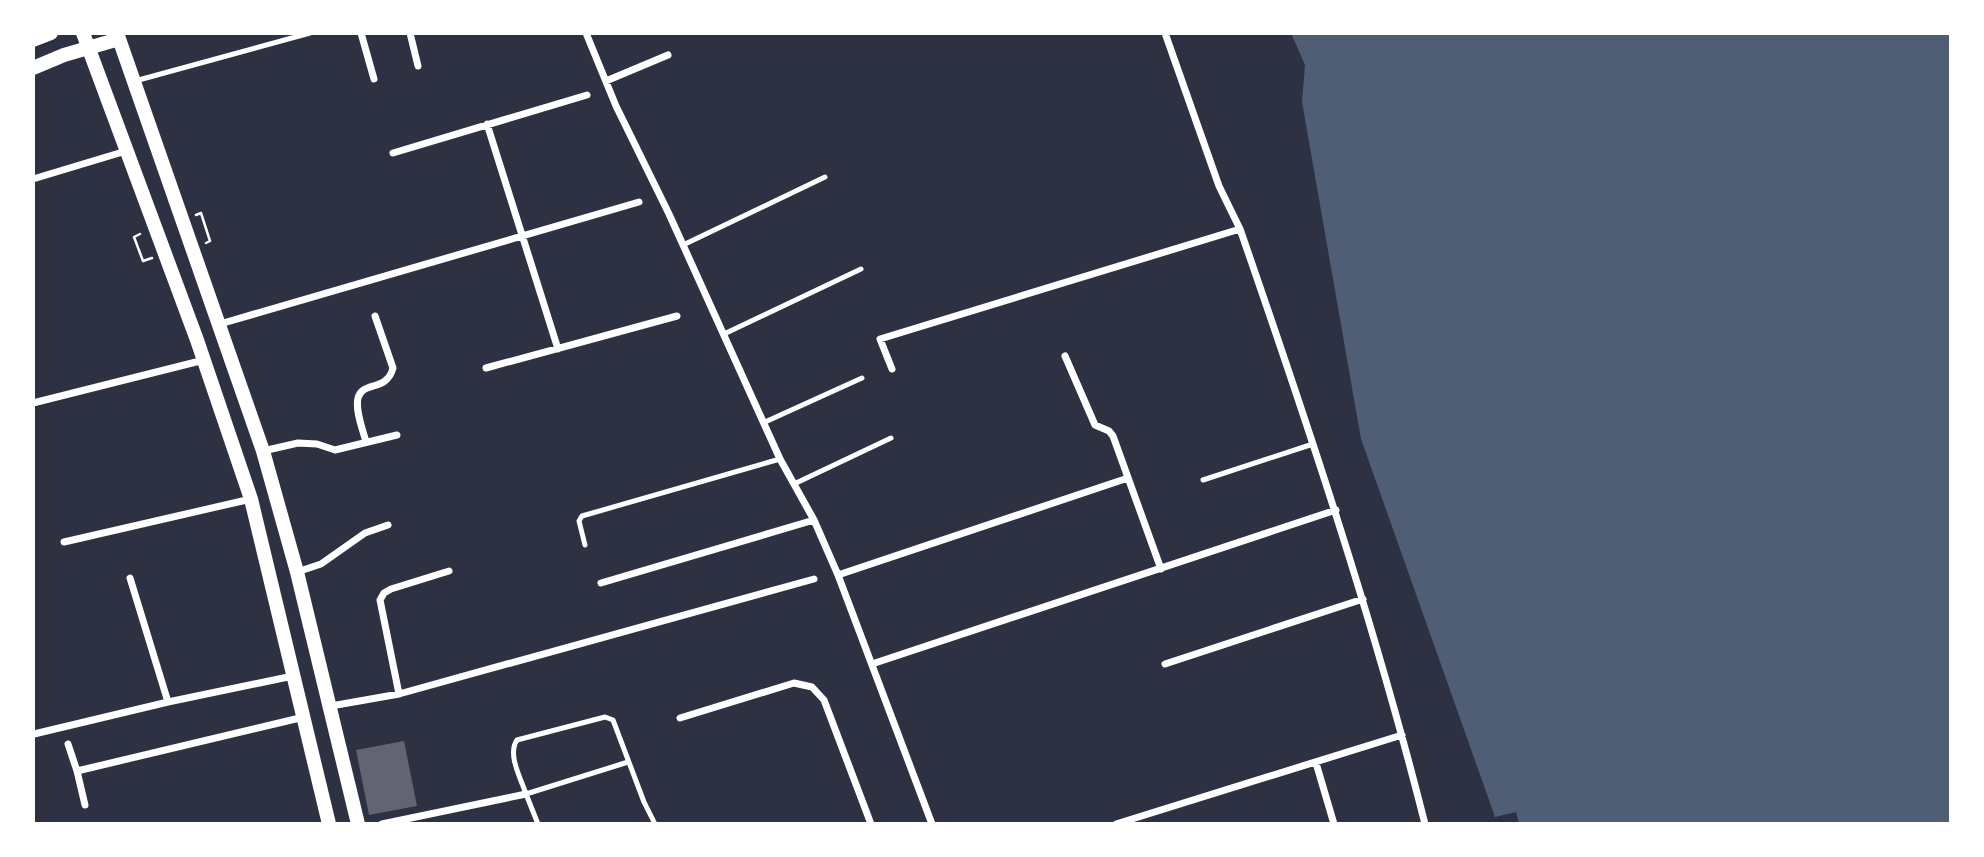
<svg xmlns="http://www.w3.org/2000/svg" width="1984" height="857" font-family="'Fira Sans',sans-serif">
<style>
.water{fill:#4f5d75}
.building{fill:#626471}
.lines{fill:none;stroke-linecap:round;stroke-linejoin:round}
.path{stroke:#fff;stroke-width:2.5}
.service{stroke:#fff;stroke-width:5}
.minor{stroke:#fff;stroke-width:7}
.secondary{stroke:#fff;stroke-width:14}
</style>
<rect width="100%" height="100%" fill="#2d3142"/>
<path class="water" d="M1291,33H1951V824H1519L1516,812L1495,817L1361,439L1302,102L1305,65Z"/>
<path class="building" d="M404,741L417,806L369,815L356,750Z"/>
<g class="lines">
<path class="path" d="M196,215L201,213L210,241L206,243
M140,234L134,237L143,261L152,258"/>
<path class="service" d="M135,81L310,33
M683,245L825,177
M724,334L861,269
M765,422L862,378
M1203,480L1313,444
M794,484L891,438
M585,545L579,521L582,516L780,459
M526,794C521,779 507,754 517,740L605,717L613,720L644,802L655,824
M538,824L526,794L628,762"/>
<path class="minor" d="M361,33L374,79
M410,33L418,66
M586,33L616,106L669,214L780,459L814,520L838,575L932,824
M1165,33L1219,186L1240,229C1308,425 1374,622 1425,824
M606,81L668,55
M487,124L558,349
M393,153L587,95
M33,179L126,151
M220,324L639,202
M1065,356L1095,425L1109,431L1113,436L1161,569
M486,368L677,316
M892,369L880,339L1240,229
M33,403L204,360
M366,442C363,430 355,411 358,398C362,381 387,392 393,368L375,316
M263,451L298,443L317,444L335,450L397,435
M64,542L251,499
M297,572L321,564L365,533L388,525
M838,575L1128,478
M130,578L168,702L293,676
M601,583L814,520
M872,664L1336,510
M1165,664L1363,599
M399,694L380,600L384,593L391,589L449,571
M331,706L399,694L814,579
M680,718L794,683L812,687L824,700L871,824
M34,734L168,702
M68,744L77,771
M1316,763L1334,824
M85,805L77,771L304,717
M382,824L526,794
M1116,824L1402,735"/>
<path class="secondary" d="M83,33L197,340L251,499L329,824
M117,33L263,451L297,572L358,824
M33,40L51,33
M33,68L64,55L119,39"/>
</g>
<rect width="1984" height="857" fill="none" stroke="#ffffff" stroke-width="70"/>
</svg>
